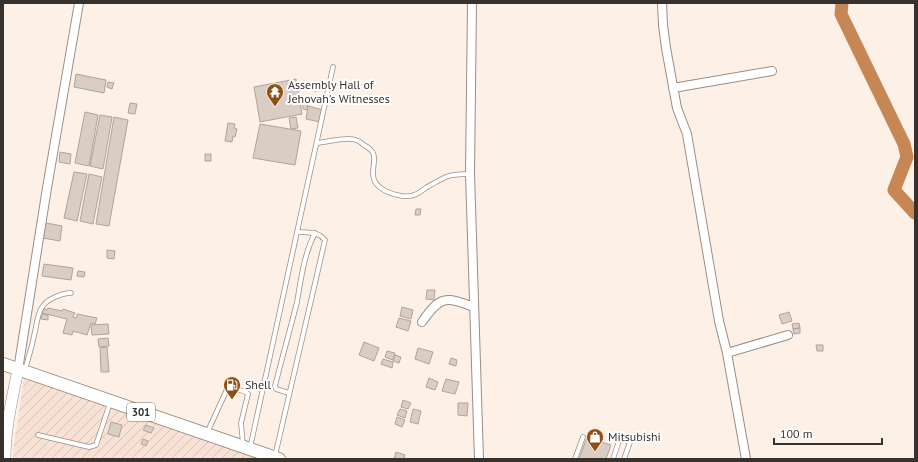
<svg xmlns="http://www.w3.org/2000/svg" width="918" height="462" font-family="'PT Sans',sans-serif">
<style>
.industrial{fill:url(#industrial-furrows)}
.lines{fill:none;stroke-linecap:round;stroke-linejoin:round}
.river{stroke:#c78755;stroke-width:13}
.building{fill:#dacdc3;stroke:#b0a39a}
.lane-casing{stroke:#9a8d85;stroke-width:5.5}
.street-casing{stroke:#9a8d85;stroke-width:10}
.secondary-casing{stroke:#9a8d85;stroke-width:12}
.primary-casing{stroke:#9a8d85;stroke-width:14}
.lane{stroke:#fff;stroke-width:4}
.street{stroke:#fff;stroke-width:8}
.secondary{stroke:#fff;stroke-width:11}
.primary{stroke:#fff;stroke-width:12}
.labels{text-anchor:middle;stroke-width:4;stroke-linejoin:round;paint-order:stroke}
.shield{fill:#fff;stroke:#74706d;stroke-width:1}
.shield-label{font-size:11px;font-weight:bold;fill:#38322f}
.poi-label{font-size:12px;fill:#38322f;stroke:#fff;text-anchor:start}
</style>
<defs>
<pattern id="industrial-furrows" width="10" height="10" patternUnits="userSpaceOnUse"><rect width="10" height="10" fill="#f7e2d5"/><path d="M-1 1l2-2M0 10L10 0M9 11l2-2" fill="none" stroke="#d4c2b7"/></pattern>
</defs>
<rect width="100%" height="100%" fill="#fdf0e6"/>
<path class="industrial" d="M25,372L276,459H13V450Z"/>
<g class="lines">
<path class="river" d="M842,3L841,14L904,144L907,157L894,190L915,213"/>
</g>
<path class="building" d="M76,74L106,80L104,93L74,87Z
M296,79L302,114L260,122L254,87Z
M324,81L325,90L314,91L313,82Z
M108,82L114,83L112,89L107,87Z
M302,101L308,102L307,110L303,109Z
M130,103L137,104L135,114L128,113Z
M308,106L323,110L320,122L306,119Z
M85,112L98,115L89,166L75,163Z
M100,115L112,117L103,169L90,166Z
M114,117L128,120L109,226L96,224Z
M296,117L298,128L291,129L289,118Z
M228,123L235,124L234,128L237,129L235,137L233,136L232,142L225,141Z
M260,124L301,131L295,165L253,158Z
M60,152L71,154L70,164L59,162Z
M205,154H211V161H205Z
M74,172L87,174L77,221L64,218Z
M89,174L102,177L93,224L80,221Z
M416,209H421L420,215H415Z
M46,223L62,226L60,241L43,238Z
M107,250L115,251L114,259L107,258Z
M44,264L73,268L71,280L42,276Z
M78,271L85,272L84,277L77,276Z
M427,290H435L434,300L426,299Z
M402,307L413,310L411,319L400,316Z
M43,308L47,310L48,308L62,311L63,309L75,313L73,317L77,318V314L97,318L95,324L91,323L87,335L73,331L72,335L63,333L67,319L42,313Z
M789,312L792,321L782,324L779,315Z
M42,314L48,315V320L41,319Z
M399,318L411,321L408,331L396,327Z
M799,323L800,328L793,329L792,324Z
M108,324L109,334L92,335L91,325Z
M800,328V333L794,334L793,329Z
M108,338L109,346L99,347L98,339Z
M364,342L379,348L374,361L359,355Z
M816,345H823V351H817Z
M107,347L109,372H101L100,348Z
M418,348L433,352L429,364L415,359Z
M387,351L395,353L393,360L385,357Z
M395,355L401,357L399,363L393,361Z
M451,358L457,360L456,366L449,364Z
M383,359L393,362L392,368L381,364Z
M429,378L438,382L435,390L426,387Z
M446,379L459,382L455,394L442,391Z
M403,400L411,403L408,409L401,407Z
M458,403H468L467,416L458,415Z
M400,409L407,411L405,418L397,415Z
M413,409L421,411L418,424L410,422Z
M397,417L405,420L402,427L395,424Z
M111,422L122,425L119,437L108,434Z
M146,425L154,428L151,433L143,430Z
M587,437L611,445L606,459H579Z
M143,439L148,441L146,446L141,444Z
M396,452L405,455L404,459H394Z"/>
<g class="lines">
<g class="lane-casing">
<path id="lane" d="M317,143C328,142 339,138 350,139C355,139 361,142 364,145C379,153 373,160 373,174C373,188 390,194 402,196C406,196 410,197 414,195C418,194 423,190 427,187C433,184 439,180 446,177C453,174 462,174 470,174
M25,370C28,358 32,347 34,336C38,320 37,305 53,298C59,295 64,293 71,293
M289,393L276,389L275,386C282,358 290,330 297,302C301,279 304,254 315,233
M207,433L228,387H230L246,392L248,394L241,423L243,444
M38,435L89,447L96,445L110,403
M250,448L333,67
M275,456L325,240C318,231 308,233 298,232
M575,459L583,437
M613,459L620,438L630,442L624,459"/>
</g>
<g class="street-casing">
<path id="street" d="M472,3L470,174L479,459
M662,3L663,25L666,48L677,108L687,134L719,321L727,353L746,459
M673,88L772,71
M422,322C440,296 445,296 474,307
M727,353L788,335
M18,370L47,188L79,3"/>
</g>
<g class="secondary-casing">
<path id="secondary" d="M5,459C5,429 12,399 18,370"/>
</g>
<g class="primary-casing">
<path id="primary" d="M3,364L279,459"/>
</g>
<use href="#lane" class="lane"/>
<use href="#street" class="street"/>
<use href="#secondary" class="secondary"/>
<use href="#primary" class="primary"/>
</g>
<defs>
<g id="temple-pin" transform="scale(0.9)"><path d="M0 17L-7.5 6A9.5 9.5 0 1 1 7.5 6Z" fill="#8e4f15" stroke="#fff"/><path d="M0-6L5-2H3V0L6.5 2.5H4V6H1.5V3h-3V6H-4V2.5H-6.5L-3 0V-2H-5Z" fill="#fff"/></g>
<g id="fuel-pin" transform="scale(0.9)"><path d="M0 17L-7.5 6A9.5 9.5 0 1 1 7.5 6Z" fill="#8e4f15" stroke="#fff"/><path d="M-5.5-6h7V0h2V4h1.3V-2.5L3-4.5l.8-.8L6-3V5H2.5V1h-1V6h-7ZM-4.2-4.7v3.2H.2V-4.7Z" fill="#fff"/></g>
<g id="shop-pin" transform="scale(0.9)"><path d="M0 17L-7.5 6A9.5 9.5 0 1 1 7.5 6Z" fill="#8e4f15" stroke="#fff"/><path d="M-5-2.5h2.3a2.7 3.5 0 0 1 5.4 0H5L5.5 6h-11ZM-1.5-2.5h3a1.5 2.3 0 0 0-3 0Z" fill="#fff"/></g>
</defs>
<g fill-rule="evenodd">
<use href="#temple-pin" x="275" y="92"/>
<use href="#fuel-pin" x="232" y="385"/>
<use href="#shop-pin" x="595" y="437"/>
</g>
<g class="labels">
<rect class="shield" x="127" y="403" width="28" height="18" rx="3"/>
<g class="shield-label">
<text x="141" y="416">301</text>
</g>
<g class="poi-label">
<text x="288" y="89">Assembly Hall of<tspan x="288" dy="14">Jehovah's Witnesses</tspan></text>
<text x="245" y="389">Shell</text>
<text x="608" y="441">Mitsubishi</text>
</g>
</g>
<rect width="918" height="462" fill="none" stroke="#38322f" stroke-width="8"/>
<path d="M774 438v6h108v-6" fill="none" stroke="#38322f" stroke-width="2"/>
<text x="780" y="438" font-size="12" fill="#38322f" stroke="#ffffff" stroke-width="3" paint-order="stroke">100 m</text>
</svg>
